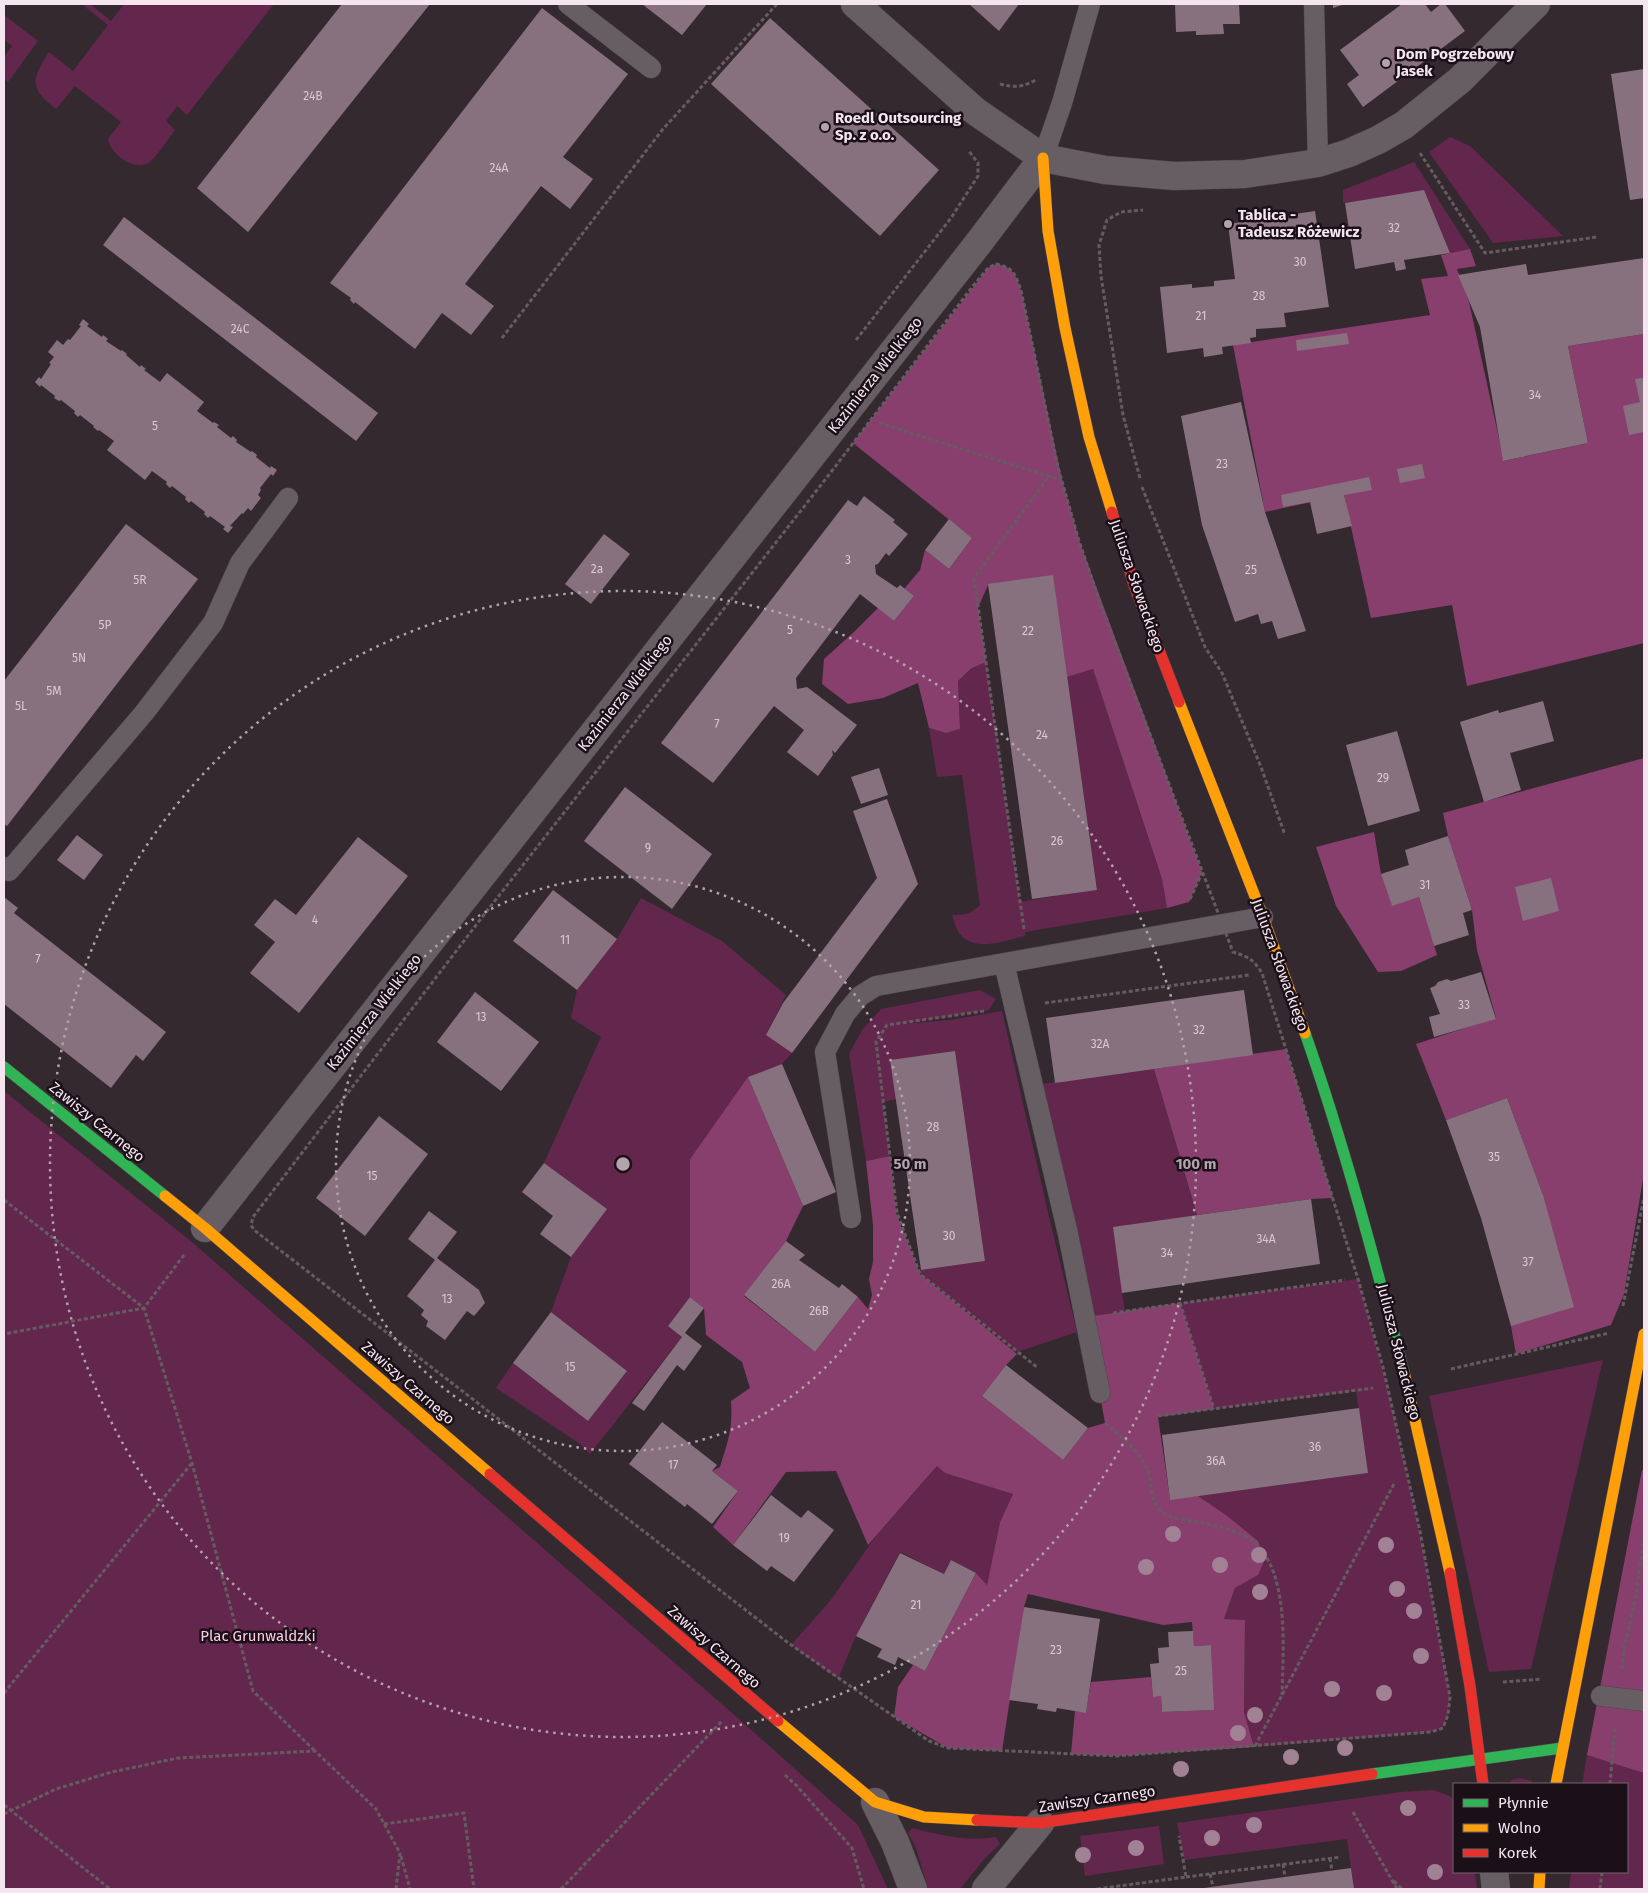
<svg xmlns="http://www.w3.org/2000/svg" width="1648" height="1893" font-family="'Fira Sans',sans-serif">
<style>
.green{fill:#63264d}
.forest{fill:#883f6d}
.building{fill:#88717f}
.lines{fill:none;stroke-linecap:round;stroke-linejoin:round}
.lane-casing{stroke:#4f454b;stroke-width:21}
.street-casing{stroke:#4f454b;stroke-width:29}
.fast-casing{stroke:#4f454b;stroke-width:12}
.slow-casing{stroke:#4f454b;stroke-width:12}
.jam-casing{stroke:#4f454b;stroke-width:12}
.path{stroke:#655c61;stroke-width:3;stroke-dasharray:4 2.5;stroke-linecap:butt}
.lane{stroke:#675e63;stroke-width:20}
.street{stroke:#675e63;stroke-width:28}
.fast{stroke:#30b455;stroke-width:11}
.slow{stroke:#ff9f0a;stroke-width:11}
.jam{stroke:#e5322d;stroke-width:11}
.tree{fill:#a18294}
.ring{fill:none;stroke:#b2a3ac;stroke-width:2.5;stroke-dasharray:2.5 5}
.poi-dot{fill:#b2a3ac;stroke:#1b1017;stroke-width:2}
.labels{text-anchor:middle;stroke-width:5;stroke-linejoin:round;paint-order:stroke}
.number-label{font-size:12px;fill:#dac8d2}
.poi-label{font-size:15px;font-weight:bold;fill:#f5e5ee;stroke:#1b1017;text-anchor:start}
.street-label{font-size:15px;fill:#f5e5ee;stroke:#1b1017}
.park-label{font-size:15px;fill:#facae5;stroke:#1b1017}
.centre{fill:#b2a3ac;stroke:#1b1017;stroke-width:2.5}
.ring-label{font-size:15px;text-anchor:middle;font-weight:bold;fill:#b2a3ac;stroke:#1b1017;stroke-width:5;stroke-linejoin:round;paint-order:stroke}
</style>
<rect width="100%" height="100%" fill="#352930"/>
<path class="green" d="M87,4H90L111,21L124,4H274L187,115L177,106L166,121L175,130C169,138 157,156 150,162C135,173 110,154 108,139L121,122L75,86L56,109C29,88 31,80 49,52L73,71L108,25L84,6Z
M4,15L38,41L8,82L4,78V57L12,46L4,40Z
M1450,137L1470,146L1563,236L1493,243L1429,152Z
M1414,162L1470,249L1450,253L1424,191L1343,203V190Z
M986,662L1020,902L1097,889L1067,677L1093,669L1162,879L1167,908L1025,932V936C1007,940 974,953 960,934C956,929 954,921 952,915C964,915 972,914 980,905L962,775L937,777L929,728L946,733L960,729L958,681L974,667Z
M641,898L722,941L786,995L766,1035L792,1053L782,1064L748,1078L690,1159V1297L668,1326L682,1337L590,1454L580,1444L496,1388L513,1363L588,1421L627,1371L551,1312L571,1257L606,1209L544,1163L601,1037L571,1018L577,990L617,939Z
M980,990L996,999L989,1010L901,1024L950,1020L1002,1011L1050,1221L1077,1332L1017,1352L920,1274L921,1270L985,1261L955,1052L896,1099L883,1102L890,1156L866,1161L849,1054L862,1030L881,1009Z
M1154,1069L1197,1215L1122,1293L1125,1311L1086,1317L1034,1085Z
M4,1091L193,1243L731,1712L858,1825L888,1889H4Z
M1358,1279L1387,1386L1419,1529L1450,1697L1448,1715L1443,1728L1431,1732L1254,1747L1244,1712L1245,1620L1224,1619L1235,1588L1258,1575L1226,1515L1198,1496L1368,1473L1356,1391L1214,1409L1180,1303Z
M1603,1360L1531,1669L1489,1672L1429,1396Z
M939,1464L946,1473L1013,1494L1000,1522L987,1585L976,1573L951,1560L944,1574L900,1552L856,1636L838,1679L791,1645L830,1601L876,1536Z
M1644,1520V1889H1569L1571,1872H1627V1784H1582L1587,1755Z
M1520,1778L1532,1781V1784H1509L1512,1780Z
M1433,1790L1450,1796L1454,1801V1872H1475L1477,1889H1354L1347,1839L1184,1860L1177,1823L1401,1792Z
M1159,1826L1164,1864L1085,1876L1080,1836Z
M912,1828C940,1835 967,1842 996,1837L1000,1844L985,1858L960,1889H928L916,1848L908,1833Z"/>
<path class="forest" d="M1470,249L1476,266L1457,269L1469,302L1504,461L1588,443L1568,346L1644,334V643L1467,686L1452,605L1371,618L1344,495L1265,512L1233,345L1430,315L1421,279L1448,276L1441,255Z
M996,264C1014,268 1015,274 1021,290L1062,480L1080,543L1202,872L1189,902L1167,908L1162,879L1093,669L1067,677L1052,576L988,585L978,608L986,662L972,668L958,681L960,729L946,733L929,728L918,683L883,698L848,704L822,684L824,659L854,632L878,608L894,621L914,596L904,589L920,570L925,550L949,569L972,538L853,443L988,268Z
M1644,758V1173L1624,1294L1611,1325L1516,1354L1511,1326L1543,1195L1507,1098L1446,1120L1416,1044L1496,1018L1477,950L1472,910L1448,836L1443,813Z
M1374,832L1381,874L1392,905L1419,897L1437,955L1401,971L1378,972L1336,906L1316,847Z
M1286,1049L1333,1198L1311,1199L1197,1215L1154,1069Z
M748,1077L803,1206L786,1241L744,1296L815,1352L858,1297L868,1309L872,1295L869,1279L873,1262V1225L866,1161L890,1156L896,1213L920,1274L1017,1354L1006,1365L982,1396L1063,1460L1088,1428L1105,1423L1086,1317L1180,1303L1214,1409L1158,1417L1170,1499L1198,1496L1226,1515L1258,1541L1265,1559L1258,1575L1235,1588L1224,1619L1245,1620L1244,1712L1254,1747L1117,1756L1071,1754L1075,1711L1086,1712L1091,1682L1151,1677L1153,1696H1161L1162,1712L1213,1710L1211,1645L1194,1646L1192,1622L1163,1625L1028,1594L1024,1607L1002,1751L948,1748L894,1717L898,1687L913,1665L925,1671L976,1573L987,1585L1000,1522L1013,1494L945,1473L937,1466L868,1545L836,1471L786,1472L733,1545L713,1527L738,1491L712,1471L720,1467C728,1441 733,1429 731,1401L750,1388L742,1362L706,1335L704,1308L690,1297V1159Z
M1642,1470H1644V1773L1587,1755Z"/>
<path class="building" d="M342,4H430L248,232L197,188Z
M642,4H707L682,35Z
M969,4H1019L999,31Z
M1175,4H1239L1240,24H1223L1224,34L1196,35V31L1176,32Z
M1333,4H1345L1333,8Z
M1402,4H1425L1431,12L1441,4H1445L1465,31L1363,107L1347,84L1359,75L1340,50Z
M542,8L628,74L563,157L593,179L570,209L541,186L465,284L494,306L471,335L442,313L415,349L355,302L354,304L350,300L351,298L330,283Z
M770,18L939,170L880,236L711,84Z
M1644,69V198L1630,200L1611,74Z
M1424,190L1450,253L1404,260L1406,269L1396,271L1394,262L1355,269L1345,203Z
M1315,211L1329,307L1284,313L1286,327L1256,329V337L1250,338L1251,343L1222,347L1223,354L1204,357L1203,348L1167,353L1160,287L1192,284V288L1214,286V281L1235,279L1228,224Z
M124,217L378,413L356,441L103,245Z
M1644,258V334L1568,346L1588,443L1503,461L1480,327L1458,275L1526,264L1528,275Z
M83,319L89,324L87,326L102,337L103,335L108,339L106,341L121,351L122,350L127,354L126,355L140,367L141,365L146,369L144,370L160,382L167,373L204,402L197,411L213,423L214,422L219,425L217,427L231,438L233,436L237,440L236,442L251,452L252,451L257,455L256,457L270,468L271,466L277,470L273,476L271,474L260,488L261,490L258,495L261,498L251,511L248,508L243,514L242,513L230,526L233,527L228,533L223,529L225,527L210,516L208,518L204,514L205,512L191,501L189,503L185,499L186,497L172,486L170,488L166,484L167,482L152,471L145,480L107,450L114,441L99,430L98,431L93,427L94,426L80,415L78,417L74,413L75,411L61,400L59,401L54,398L55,396L41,385L40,387L35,382L39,377L41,379L51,364L49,363L54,357L48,352L57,340L63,345L68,339L70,340L81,326L79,325Z
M1347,333L1349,344L1297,351L1296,340Z
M1644,378V432L1629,435L1623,406L1640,402L1635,379Z
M1241,402L1265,512L1306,631L1278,639L1272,621L1261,624L1258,614L1235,622L1202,525L1181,416Z
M1422,464L1425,478L1400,483L1397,469Z
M1369,477L1372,490L1344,495L1352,526L1317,534L1310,502L1283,507L1281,495Z
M864,496L895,520L893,522L908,534L889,556L886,553L878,564L875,565L876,574L897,588L900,585L914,596L894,621L860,594L796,678L797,689L807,687L857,725L835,753L832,750L833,755L818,776L787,752L804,730L774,706L713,783L661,743L848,500L857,506Z
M949,519L972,538L949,569L925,550Z
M126,524L198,579L7,826L4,824V681Z
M604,534L630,554L591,604L565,584Z
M1053,575L1097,890L1032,899L988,584Z
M1543,701L1554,741L1510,753L1521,790L1484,802L1460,722L1498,710L1499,713Z
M1397,731L1420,811L1368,826L1346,745Z
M879,768L888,795L861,804L851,777Z
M625,787L712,854L672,909L584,841Z
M887,799L918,884L792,1053L766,1035L783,1003L877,878L853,811Z
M77,835L103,855L84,880L57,860Z
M1448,836L1472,910L1463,913L1469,935L1434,946L1419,897L1392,906L1381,874L1409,865L1405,850Z
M358,837L408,876L299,1013L250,973L275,942L254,925L275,899L296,915Z
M1551,878L1559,911L1523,921L1515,887Z
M553,890L617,939L577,990L513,941Z
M4,897L18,908L14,913L166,1032L143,1061L136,1055L111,1088L4,1004Z
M1481,972L1496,1019L1434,1037L1429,1017L1440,1014L1430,988L1435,986L1438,982L1447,979L1451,981Z
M1244,990L1253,1055L1055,1083L1046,1018Z
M475,992L539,1042L501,1091L437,1042Z
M955,1051L985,1261L921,1270L890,1060Z
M782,1064L836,1192L803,1206L748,1077Z
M1507,1098L1543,1195L1574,1307L1511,1326L1481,1218L1446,1120Z
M379,1116L428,1154L365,1236L316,1198Z
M544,1163L607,1209L571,1257L540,1234L553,1216L522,1192Z
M1311,1199L1320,1264L1122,1293L1113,1227Z
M429,1211L457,1232L437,1258L479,1290L485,1303L474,1316L467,1311L445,1340L426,1326L428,1321L421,1315L424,1310L407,1296L435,1260L408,1239Z
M786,1241L805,1255L799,1260L839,1288L842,1284L858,1297L815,1352L744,1295Z
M690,1297L704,1308L685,1333L702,1346L684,1371L677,1365L644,1411L632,1403L682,1337L668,1326Z
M551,1312L627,1371L588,1421L513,1363Z
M1006,1365L1088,1428L1063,1460L982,1396Z
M1359,1408L1368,1473L1170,1500L1162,1435Z
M662,1422L717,1465L712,1471L738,1491L712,1524L687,1504L685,1507L629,1464Z
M771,1495L801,1518L808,1510L834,1530L794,1582L771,1566L767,1571L733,1545Z
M900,1553L944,1574L951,1560L976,1573L925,1671L898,1657L895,1665L877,1657L882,1649L856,1636Z
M1024,1607L1100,1619L1086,1713L1057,1708L1056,1712L1037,1709L1038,1704L1009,1700Z
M1193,1631L1194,1646L1211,1645L1214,1710L1162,1712L1161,1696L1153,1697L1150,1664L1159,1663L1158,1648L1169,1647L1168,1632Z
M1351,1868L1354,1889H1205L1204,1888Z"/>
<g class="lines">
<g class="lane-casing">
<path id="lane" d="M568,4L651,68
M1314,4L1318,163
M1043,158L1062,103L1090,4
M4,867L9,871L144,713L213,623L240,563L288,498
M1004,963L1068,1234L1100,1393
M851,1218L825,1052L845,1014L860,996L876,986L1263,917
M1601,1696L1644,1701"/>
</g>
<g class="street-casing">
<path id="street" d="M855,4L975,111L1043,158L1105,170L1174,176L1245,174L1318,163L1349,153L1378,140L1404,125L1460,80L1536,4
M205,1228L977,245L1043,158
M875,1802L895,1842L913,1889
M1494,1872L1496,1889
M986,1889L1040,1823"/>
</g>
<g class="fast-casing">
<path id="fast" d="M1305,1033C1344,1144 1374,1258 1404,1372
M4,1067L165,1196
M1372,1774L1562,1748"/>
</g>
<g class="slow-casing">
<path id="slow" d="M1043,158L1048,231L1065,328L1089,437L1112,512
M1179,702L1263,917L1305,1033
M165,1196L205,1228L490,1474
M1404,1372L1450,1573
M778,1721L875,1802L924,1817L977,1820
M1556,1784L1644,1334
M1539,1889L1540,1872"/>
</g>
<g class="jam-casing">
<path id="jam" d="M1112,512L1134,585L1179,702
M490,1474L778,1721
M1450,1573L1470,1686L1483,1784
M977,1820L1040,1823L1372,1774"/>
</g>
<path class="path" d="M1000,84C1013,88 1025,87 1037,79
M1420,153L1485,253L1597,237
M996,264C1014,268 1015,274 1021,290L1058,467L1079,541L1103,611L1233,952C1249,957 1253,959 1262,973L1358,1279L1383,1367L1420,1531L1450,1697L1448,1715L1443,1728L1431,1732L1117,1756L948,1748L929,1741L787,1642L254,1230L251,1225L253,1217L483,916L828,476L973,286L988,268Z
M502,338L663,129L777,4
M856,340L951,218L978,176V163L968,150
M879,423L1061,480
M1140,478L1123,415L1101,276L1099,245L1107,220L1121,212L1143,210
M1142,487L1205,647L1222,673L1261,767L1285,835
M1190,899L1202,873
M1024,929L974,578L1049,476
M1045,1003L1249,975
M984,1011L887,1025L876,1042L897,1213L920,1274L1038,1368
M4,1200L144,1308L4,1334
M184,1255L144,1308L192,1463L253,1691L315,1751
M1180,1303L1214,1409
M1623,1306L1644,1197
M1113,1313L1345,1280
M1451,1369L1609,1333
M1158,1416L1373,1388
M1105,1423C1121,1436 1140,1452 1148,1471C1152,1483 1150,1498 1158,1508C1167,1520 1190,1520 1204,1523C1221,1527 1240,1531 1254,1542C1290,1573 1283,1651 1282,1695
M1622,1669L1624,1649L1635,1601L1644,1539
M1503,1682L1542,1679
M4,1693L192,1463
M1255,1746L1395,1482
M785,1775L796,1785L852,1848L864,1889
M1610,1784L1615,1727
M4,1805L110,1889
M1353,1812L1397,1889
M4,1814L56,1789L112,1772L178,1758L315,1751L376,1809L400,1853L396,1889
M384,1824L464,1813L474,1889
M401,1856L410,1889
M1330,1858L1332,1871
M1283,1864L1285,1877
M1210,1874L1213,1887
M1186,1877L1341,1857
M1394,1881L1402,1889
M561,1889L723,1720
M1097,1889L1186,1877L1179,1836
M1600,1889L1602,1872"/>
<use href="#lane" class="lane"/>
<use href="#street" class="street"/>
<use href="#fast" class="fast"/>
<use href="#slow" class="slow"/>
<use href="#jam" class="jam"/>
</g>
<g class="tree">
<circle cx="1173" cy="1534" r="8"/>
<circle cx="1386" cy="1545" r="8"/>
<circle cx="1259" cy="1555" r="8"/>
<circle cx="1220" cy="1565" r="8"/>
<circle cx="1146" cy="1567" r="8"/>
<circle cx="1397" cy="1589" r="8"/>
<circle cx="1260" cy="1592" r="8"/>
<circle cx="1414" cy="1611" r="8"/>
<circle cx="1421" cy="1656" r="8"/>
<circle cx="1332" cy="1689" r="8"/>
<circle cx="1384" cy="1693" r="8"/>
<circle cx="1255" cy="1715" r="8"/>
<circle cx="1238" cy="1733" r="8"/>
<circle cx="1345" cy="1748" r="8"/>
<circle cx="1291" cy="1757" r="8"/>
<circle cx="1181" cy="1769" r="8"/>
<circle cx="1408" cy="1808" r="8"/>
<circle cx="1254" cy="1825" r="8"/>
<circle cx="1212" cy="1838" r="8"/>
<circle cx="1136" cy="1848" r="8"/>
<circle cx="1083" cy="1855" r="8"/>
<circle cx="1435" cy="1872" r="8"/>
</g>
<g class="ring">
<circle cx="623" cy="1164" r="287"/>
<circle cx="623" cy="1164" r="573"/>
</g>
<g class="poi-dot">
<circle cx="1386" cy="63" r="5"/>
<circle cx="825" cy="127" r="5"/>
<circle cx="1228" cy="224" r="5"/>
</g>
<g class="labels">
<g class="number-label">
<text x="313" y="100">24B</text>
<text x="499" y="172">24A</text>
<text x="1394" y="232">32</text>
<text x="1300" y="266">30</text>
<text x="1259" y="300">28</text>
<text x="1201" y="320">21</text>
<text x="240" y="333">24C</text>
<text x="1535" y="399">34</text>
<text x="155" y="430">5</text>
<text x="1222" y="468">23</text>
<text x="848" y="564">3</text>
<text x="597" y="573">2a</text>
<text x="1251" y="574">25</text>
<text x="140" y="584">5R</text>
<text x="105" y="629">5P</text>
<text x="790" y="634">5</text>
<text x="1028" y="635">22</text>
<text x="79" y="662">5N</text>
<text x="54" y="695">5M</text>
<text x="21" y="710">5L</text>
<text x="717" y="728">7</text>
<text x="1042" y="739">24</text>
<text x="1383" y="782">29</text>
<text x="1057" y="845">26</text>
<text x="648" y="852">9</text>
<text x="1425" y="889">31</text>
<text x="315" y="924">4</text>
<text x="565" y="944">11</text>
<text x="38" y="963">7</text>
<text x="1464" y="1009">33</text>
<text x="481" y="1021">13</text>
<text x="1199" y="1034">32</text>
<text x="1100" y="1048">32A</text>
<text x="933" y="1131">28</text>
<text x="1494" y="1161">35</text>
<text x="372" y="1180">15</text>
<text x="949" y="1240">30</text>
<text x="1266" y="1243">34A</text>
<text x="1167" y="1257">34</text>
<text x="1528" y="1266">37</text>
<text x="781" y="1288">26A</text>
<text x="447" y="1303">13</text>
<text x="819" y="1315">26B</text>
<text x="570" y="1371">15</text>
<text x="1315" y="1451">36</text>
<text x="1216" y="1465">36A</text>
<text x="673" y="1469">17</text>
<text x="784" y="1542">19</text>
<text x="916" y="1609">21</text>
<text x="1056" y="1654">23</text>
<text x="1181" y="1675">25</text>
</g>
<g class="poi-label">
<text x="1396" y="59">Dom Pogrzebowy<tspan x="1396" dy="17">Jasek</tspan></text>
<text x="835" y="123">Roedl Outsourcing<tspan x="835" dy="17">Sp. z o.o.</tspan></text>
<text x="1238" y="220">Tablica -<tspan x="1238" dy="17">Tadeusz Różewicz</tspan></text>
</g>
<g class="street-label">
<text transform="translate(875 375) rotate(-52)" y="5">Kazimierza Wielkiego</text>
<text transform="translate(1137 586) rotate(71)" y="5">Juliusza Słowackiego</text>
<text transform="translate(625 693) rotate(-52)" y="5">Kazimierza Wielkiego</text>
<text transform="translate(1280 965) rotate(70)" y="5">Juliusza Słowackiego</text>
<text transform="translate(374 1012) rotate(-52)" y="5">Kazimierza Wielkiego</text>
<text transform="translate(97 1122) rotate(39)" y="5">Zawiszy Czarnego</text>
<text transform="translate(1399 1352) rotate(76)" y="5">Juliusza Słowackiego</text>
<text transform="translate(408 1383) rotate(41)" y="5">Zawiszy Czarnego</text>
<text transform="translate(714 1647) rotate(41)" y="5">Zawiszy Czarnego</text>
<text transform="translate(1097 1799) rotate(-8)" y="5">Zawiszy Czarnego</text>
</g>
<g class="park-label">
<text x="258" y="1641">Plac Grunwaldzki</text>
</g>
</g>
<circle cx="623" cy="1164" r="8" class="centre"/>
<g class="ring-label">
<text x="910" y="1169">50 m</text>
<text x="1196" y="1169">100 m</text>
</g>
<rect width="1648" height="1893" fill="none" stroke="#f5e5ee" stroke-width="10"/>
<rect x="1453" y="1783" width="175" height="90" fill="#1b1017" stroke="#72656d"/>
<rect x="1463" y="1799" width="25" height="8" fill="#30b455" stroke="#72656d"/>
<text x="1498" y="1808" font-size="15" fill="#f5e5ee">Płynnie</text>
<rect x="1463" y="1824" width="25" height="8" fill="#ff9f0a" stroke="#72656d"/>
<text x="1498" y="1833" font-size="15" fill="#f5e5ee">Wolno</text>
<rect x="1463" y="1849" width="25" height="8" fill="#e5322d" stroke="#72656d"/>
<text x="1498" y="1858" font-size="15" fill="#f5e5ee">Korek</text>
</svg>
